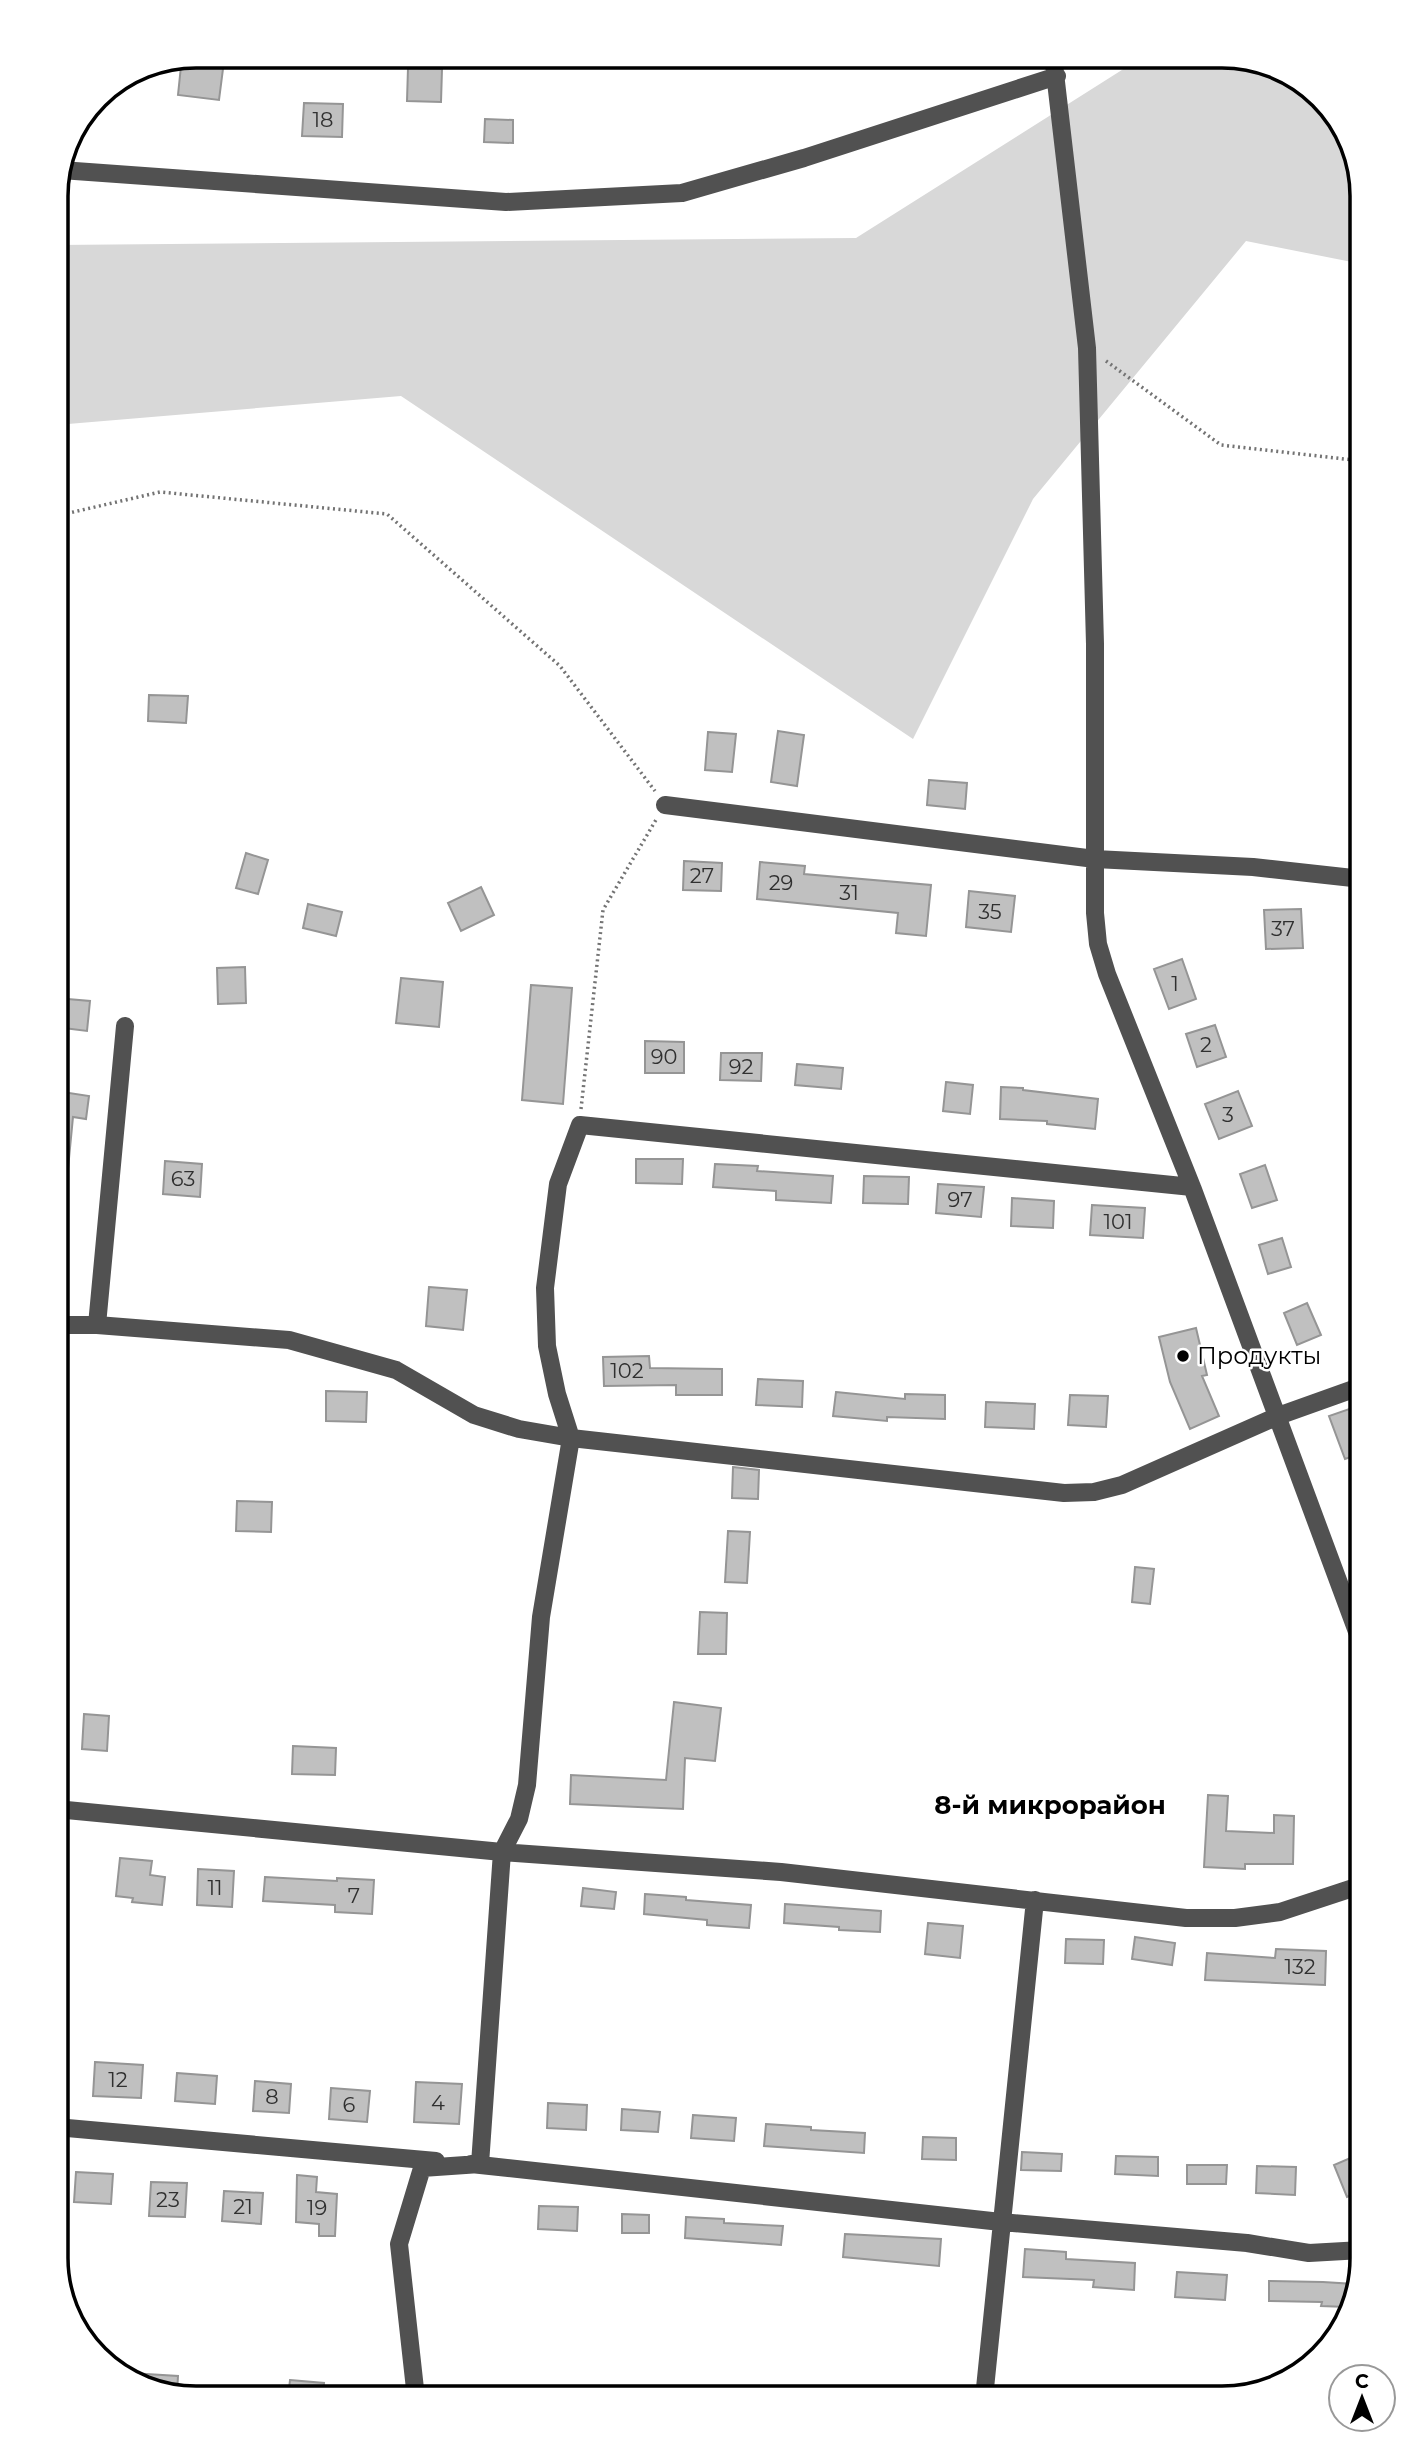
<svg xmlns="http://www.w3.org/2000/svg" width="1418" height="2454" font-family="Montserrat,sans-serif">
<style>
.green{fill:#d8d8d8}
.building{fill:#c0c0c0;stroke:#959595;stroke-width:2}
.lines{fill:none;stroke-linecap:round;stroke-linejoin:round}
.path{stroke:#737373;stroke-width:3.5;stroke-dasharray:2 3.5;stroke-linecap:butt}
.minor{stroke:#515151;stroke-width:18}
.poi-dot{fill:#000;stroke:#fff;stroke-width:2.5}
.labels{text-anchor:middle;stroke-width:5;stroke-linejoin:round;paint-order:stroke}
.number-label{font-size:21px;fill:#303030}
.poi-label{font-size:24px;fill:#000;stroke:#fff;text-anchor:start}
.neighbourhood-label{font-size:26px;font-weight:bold;fill:#000;stroke:#fff}
.rim{fill:none;stroke:#000;stroke-width:3.5}
</style>
<rect width="100%" height="100%" fill="#fff"/>
<path class="green" d="M1144,56H1231L1300,80L1348,135L1362,196V264L1246,241L1033,499L913,739L401,396L56,425V245L856,238Z"/>
<path class="building" d="M202,58L224,61L219,100L178,95L181,66L201,68Z
M408,68L442,69L441,102L407,101Z
M304,103L343,104L342,137L302,136Z
M485,119L513,120V143L484,142Z
M149,695L188,696L186,723L148,721Z
M778,731L804,735L797,786L771,782Z
M708,732L736,734L732,772L705,770Z
M929,780L967,783L965,809L927,805Z
M246,853L268,860L258,894L236,888Z
M684,861L722,863L721,891L683,890Z
M760,862L805,866L804,874L931,885L926,936L896,933L898,913L757,899Z
M481,887L494,915L461,931L448,903Z
M969,891L1015,896L1011,932L966,927Z
M308,904L342,912L336,936L303,928Z
M1301,909L1303,948L1266,949L1264,910Z
M1182,959L1196,999L1169,1009L1154,969Z
M245,967L246,1003L218,1004L217,968Z
M401,978L443,982L439,1027L396,1023Z
M531,985L572,988L563,1104L522,1100Z
M56,998L90,1001L87,1031L56,1027Z
M1215,1025L1226,1057L1197,1067L1186,1034Z
M645,1041L684,1042V1073H645Z
M721,1053H762L761,1081L720,1080Z
M797,1064L843,1068L841,1089L795,1085Z
M946,1082L973,1085L970,1114L943,1111Z
M1001,1087L1023,1088V1090L1098,1099L1095,1129L1047,1124V1121L1000,1119Z
M56,1091L89,1096L86,1119L73,1117L67,1179L56,1178Z
M1238,1091L1252,1126L1219,1139L1205,1104Z
M636,1159H683L682,1184L636,1183Z
M165,1161L202,1164L200,1197L163,1194Z
M715,1164L758,1166L757,1171L833,1176L831,1203L776,1200V1191L713,1187Z
M1265,1165L1277,1200L1252,1208L1240,1174Z
M864,1176L909,1177L908,1204L863,1203Z
M938,1184L984,1187L981,1217L936,1213Z
M1012,1198L1054,1201L1053,1228L1011,1226Z
M1092,1205L1145,1208L1143,1238L1090,1235Z
M1282,1238L1291,1267L1268,1274L1259,1245Z
M429,1287L467,1290L463,1330L426,1326Z
M1307,1303L1321,1335L1297,1345L1284,1313Z
M1196,1328L1207,1375L1202,1376L1219,1416L1190,1429L1170,1382L1159,1337Z
M649,1356L650,1368L722,1369V1395H676V1385L604,1386L603,1357Z
M758,1379L803,1381L802,1407L756,1405Z
M326,1391L367,1392L366,1422L326,1421Z
M836,1392L905,1399V1394L945,1395V1419L887,1417V1421L833,1416Z
M1070,1395L1108,1396L1106,1427L1068,1425Z
M986,1402L1035,1404L1034,1429L985,1427Z
M1358,1406L1362,1418V1453L1345,1459L1329,1416Z
M733,1467L759,1470L758,1499L732,1498Z
M237,1501L272,1502L271,1532L236,1531Z
M728,1531L750,1532L747,1583L725,1582Z
M1135,1567L1154,1569L1150,1604L1132,1602Z
M700,1612L727,1613L726,1654H698Z
M674,1702L721,1708L715,1761L685,1758L683,1809L570,1804L571,1775L666,1780Z
M84,1714L109,1716L107,1751L82,1749Z
M293,1746L336,1748L335,1775L292,1774Z
M1208,1795L1228,1796L1226,1831L1274,1833V1815L1294,1816L1293,1864H1245V1869L1204,1867Z
M120,1858L152,1861L150,1875L165,1877L162,1905L132,1902L133,1898L116,1896Z
M198,1869L234,1871L232,1907L197,1905Z
M265,1877L337,1881V1878L374,1880L372,1914L335,1912V1905L263,1901Z
M583,1888L616,1892L614,1909L581,1906Z
M645,1894L686,1897V1900L751,1905L749,1928L707,1925V1920L644,1914Z
M785,1904L881,1911L880,1932L839,1930V1927L784,1923Z
M928,1923L963,1926L960,1958L925,1954Z
M1135,1937L1175,1943L1172,1965L1132,1959Z
M1066,1939L1104,1940L1103,1964L1065,1963Z
M1276,1949L1326,1951L1325,1985L1205,1980L1207,1953L1275,1958Z
M95,2062L143,2065L141,2098L93,2096Z
M177,2073L217,2076L215,2104L175,2101Z
M255,2081L291,2084L289,2113L253,2111Z
M416,2082L462,2084L459,2124L414,2122Z
M331,2088L370,2091L367,2122L329,2119Z
M548,2103L587,2105L586,2130L547,2128Z
M622,2109L660,2112L658,2132L621,2130Z
M693,2115L736,2118L734,2141L691,2138Z
M766,2124L811,2127V2130L865,2133L864,2153L764,2146Z
M923,2137L956,2138V2160L922,2159Z
M1022,2152L1062,2154L1061,2171L1021,2170Z
M1362,2153V2191L1347,2197L1334,2165Z
M1116,2156L1158,2157V2176L1115,2174Z
M1187,2165H1227L1226,2184H1187Z
M1257,2166L1296,2167L1295,2195L1256,2193Z
M76,2172L113,2174L111,2204L74,2202Z
M297,2175L317,2177L316,2192L337,2194L335,2236H319V2224L296,2222Z
M151,2182L187,2183L185,2217L149,2216Z
M224,2191L263,2193L261,2224L222,2221Z
M539,2206L578,2207L577,2231L538,2229Z
M622,2214L649,2215V2233H622Z
M686,2217L724,2219V2223L783,2226L781,2245L685,2238Z
M845,2234L941,2239L939,2266L843,2257Z
M1025,2249L1066,2252V2259L1135,2263L1134,2290L1093,2287L1094,2280L1023,2277Z
M1177,2272L1227,2275L1225,2300L1175,2297Z
M1269,2281L1323,2282L1354,2284L1347,2307L1321,2306L1322,2302L1269,2301Z
M130,2373L178,2376L177,2394L129,2378Z
M290,2380L324,2383L323,2398H288Z"/>
<g class="lines">
<path class="path" d="M1106,361L1221,445L1362,461
M56,516L160,492L387,514L560,666L655,791
M581,1109L603,910L657,818"/>
<path class="minor" d="M1053,56L1087,348L1095,644V913L1098,944L1107,974L1192,1187L1362,1645
M61,170L506,202L682,193L804,158L1057,76
M665,805L1095,859L1253,867L1362,879
M1192,1187L580,1125L558,1184L545,1288L547,1346L557,1394L571,1438L1064,1493L1094,1492L1122,1485L1278,1416L1362,1386
M56,1325H97L289,1340L396,1370L474,1415L519,1429L571,1438L541,1617L527,1785L519,1819L502,1852L480,2164L422,2168L399,2244L416,2398
M97,1325L125,1026
M56,1809L502,1852L781,1872L1186,1918H1235L1280,1912L1362,1885
M56,2127L436,2161
M471,2164L1001,2222L1247,2243L1309,2253L1362,2250
M984,2398L1035,1900"/>
</g>
<circle class="poi-dot" cx="1183" cy="1356" r="7"/>
<g class="labels">
<g class="number-label">
<text x="323" y="127">18</text>
<text x="702" y="883">27</text>
<text x="781" y="890">29</text>
<text x="849" y="900">31</text>
<text x="990" y="919">35</text>
<text x="1283" y="936">37</text>
<text x="1175" y="991">1</text>
<text x="1206" y="1052">2</text>
<text x="664" y="1064">90</text>
<text x="741" y="1074">92</text>
<text x="1228" y="1122">3</text>
<text x="183" y="1186">63</text>
<text x="960" y="1207">97</text>
<text x="1118" y="1229">101</text>
<text x="627" y="1378">102</text>
<text x="215" y="1895">11</text>
<text x="354" y="1903">7</text>
<text x="1300" y="1974">132</text>
<text x="118" y="2087">12</text>
<text x="272" y="2104">8</text>
<text x="438" y="2110">4</text>
<text x="349" y="2112">6</text>
<text x="168" y="2207">23</text>
<text x="243" y="2214">21</text>
<text x="317" y="2215">19</text>
</g>
<g class="poi-label">
<text x="1197" y="1364">Продукты</text>
</g>
<g class="neighbourhood-label">
<text x="1050" y="1814">8-й микрорайон</text>
</g>
</g>
<path d="M0 0H1418V2454H0ZM196 68H1222A128 128 0 0 1 1350 196V2258A128 128 0 0 1 1222 2386H196A128 128 0 0 1 68 2258V196A128 128 0 0 1 196 68Z" fill="#fff" fill-rule="evenodd"/>
<path class="rim" d="M196 68H1222A128 128 0 0 1 1350 196V2258A128 128 0 0 1 1222 2386H196A128 128 0 0 1 68 2258V196A128 128 0 0 1 196 68Z"/>
<g transform="translate(1362 2398)"><circle r="33" fill="#ffffff" stroke="#999999" stroke-width="2"/>
<path d="M0-5L12 26L0 18L-12 26Z" fill="#000000"/>
<text y="-10" font-size="19" font-weight="bold" text-anchor="middle" fill="#000000">С</text>
</g>
</svg>
